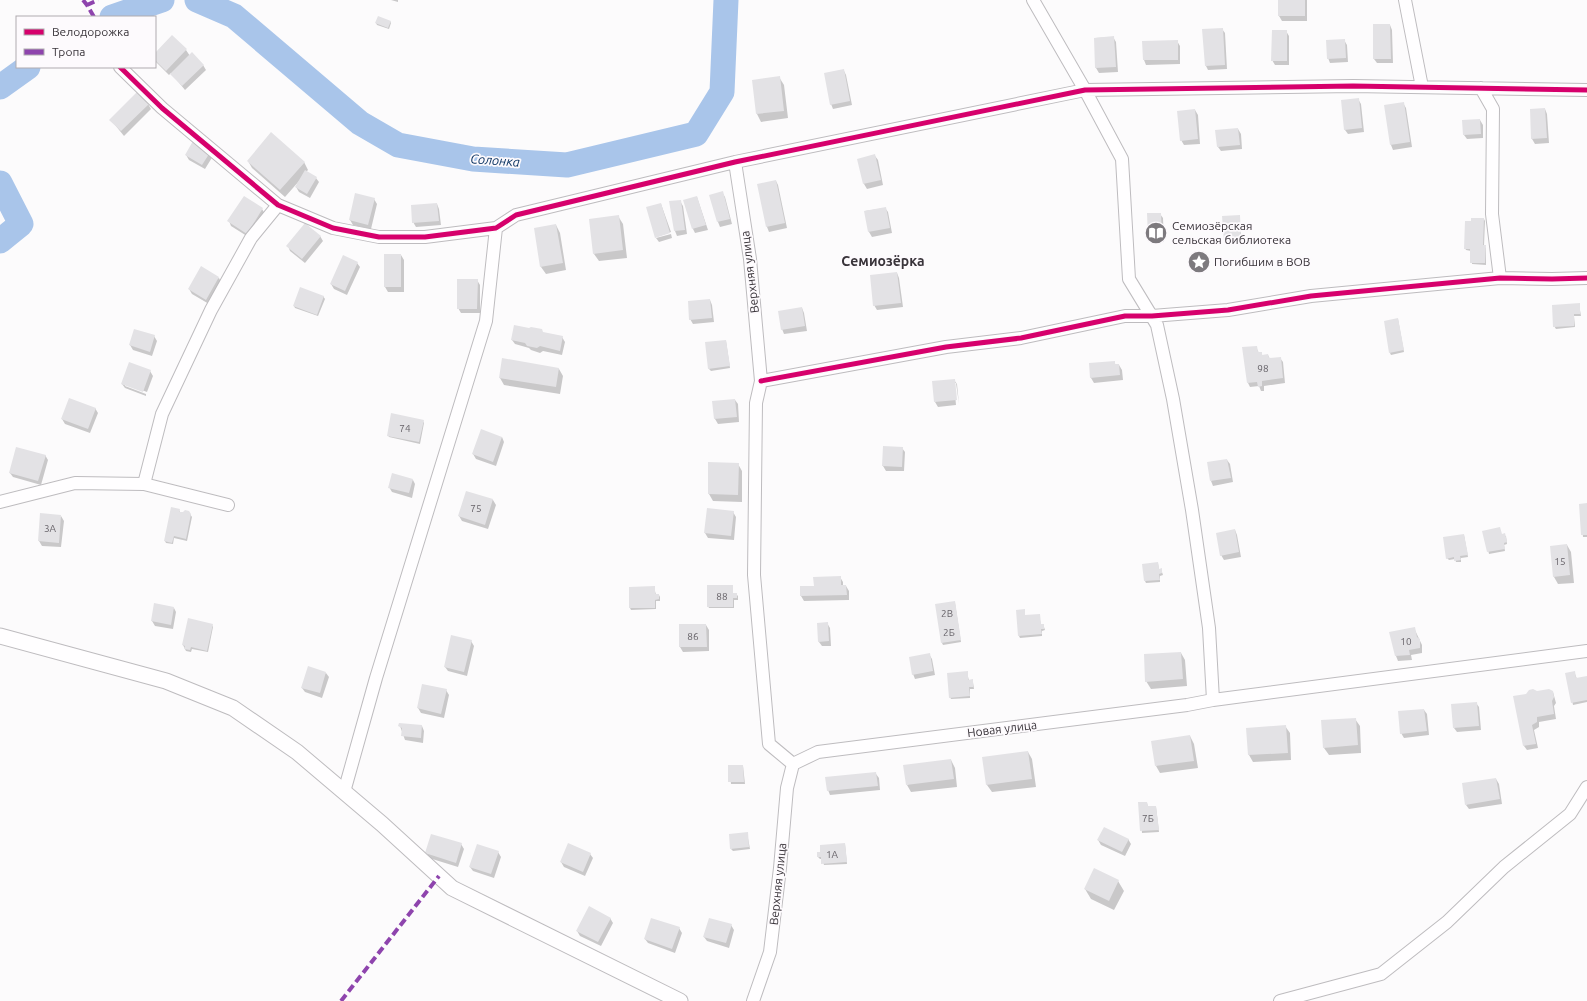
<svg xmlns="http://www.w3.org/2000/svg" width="1587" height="1001" font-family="Ubuntu,sans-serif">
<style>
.shadow{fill:#0003}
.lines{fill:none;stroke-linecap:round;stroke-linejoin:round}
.river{stroke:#a9c5ea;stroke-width:25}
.building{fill:#e3e2e5}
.minor-casing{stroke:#bebcbf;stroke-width:14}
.tertiary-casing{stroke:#bebcbf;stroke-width:17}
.minor{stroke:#fffeff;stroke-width:12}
.tertiary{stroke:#fffeff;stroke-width:15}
.quiet{stroke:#8e44ad;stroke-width:4;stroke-dasharray:8 4;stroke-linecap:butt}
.cycleway-casing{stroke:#fdfafd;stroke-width:8}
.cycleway{stroke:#d6006c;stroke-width:5}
.labels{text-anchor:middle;stroke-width:3.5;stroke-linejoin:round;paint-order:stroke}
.number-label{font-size:10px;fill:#666268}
.poi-label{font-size:12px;fill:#39343a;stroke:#fdfafd;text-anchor:start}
.street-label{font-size:12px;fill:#39343a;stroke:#fdfafd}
.water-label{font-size:13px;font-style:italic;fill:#07305f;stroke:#fdfafd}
.quarter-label{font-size:14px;font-weight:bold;fill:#39343a;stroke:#fdfafd}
</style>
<rect width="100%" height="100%" fill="#fcfbfc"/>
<path class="shadow" d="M391,0H398V2Z
M1279,0H1307V21H1282L1279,16Z
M390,21L391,23L389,29L377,25L376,23Z
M1390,25L1392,30L1393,63H1377L1374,59Z
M1222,29L1225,33L1227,69L1208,70L1206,66Z
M1286,31L1289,36V65H1275L1272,60Z
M172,36L186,50L190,56L203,65L206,70L185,90L171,73L169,75L155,61V54Z
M1113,37L1116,42L1118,72L1099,73L1096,68L1095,38Z
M1344,40L1347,45L1348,62L1330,63L1328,58Z
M1177,41L1180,46V64L1146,65L1144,60L1143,42Z
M844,71L846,75L852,105L833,109L831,104Z
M779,77L784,85L788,118L761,122L757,114L753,81Z
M1358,99L1361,104L1364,132L1348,134L1345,130Z
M1403,103L1406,108L1412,147L1393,150L1391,145L1385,106Z
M148,104L151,109L124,136L111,120Z
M1545,109L1547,114L1549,143L1535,144L1532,139L1531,110Z
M1195,110L1198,115L1200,144L1184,145L1181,140Z
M1480,120L1483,125V138L1467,139L1464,135Z
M1238,129L1241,134L1242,149L1221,151L1218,147Z
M194,142L213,156L205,169L189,160L186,155Z
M875,156L878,160L883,185L867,189L864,184L858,160Z
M248,161L304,162L308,170L306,172L316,178L319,182L310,198L299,192L296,187L300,180L285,197L252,168Z
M776,181L778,185L787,228L769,232L767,227L758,185Z
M722,192L725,197L732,224L720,227L718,222L710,196Z
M244,197L262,209L265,214L250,238L231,226L229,221Z
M697,197L708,230L695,233L693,229Z
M374,199L377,204L371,229L353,225L350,220Z
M680,201L683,206L687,234L677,236L675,231L671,202Z
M437,204L439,209L441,225L416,227L413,222Z
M661,204L671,232L656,237Z
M885,208L888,212L892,233L872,237L869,232L865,211Z
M1148,214H1160L1163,218L1164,242L1152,243L1149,238Z
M618,216L623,224L627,258L599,261L594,254Z
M1239,216L1242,242L1226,243L1225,241Z
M1484,219L1485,221L1484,246L1486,248V265L1472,264L1471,251L1466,250L1465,248L1472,222Z
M556,225L560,233L566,270L546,274L541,267Z
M671,234L672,238L659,242L656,238Z
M320,236L323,241L305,263L290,251L288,246Z
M385,255H401L404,260V292H388L385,287Z
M357,263L360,267L347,295L334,289L331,284Z
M897,273L899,278L903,307L877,310L874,305Z
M219,278L221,282L209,304L192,294L189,289Z
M477,280L480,285V313H461L458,308Z
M323,296L325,299L318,316L295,308L294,306Z
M710,300L712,305L714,322L693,324L690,319Z
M1579,304L1581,316H1574L1575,327L1556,329L1554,326Z
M802,308L804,313L807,331L784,334L782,329Z
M1398,319L1404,352L1391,355L1390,353Z
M543,333L562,337L565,342L562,355L543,351L540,353L531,350L529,348L515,344L512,340Z
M154,336L157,341L152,356L133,350L130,345Z
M726,341L730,368L711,371L709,369Z
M1256,347L1259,353H1261L1263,356L1268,355L1270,359L1280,358L1283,362L1285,383L1264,386V391H1261L1259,386L1250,387L1248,383Z
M1114,362L1116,365H1119L1122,370L1123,380L1094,383L1091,378L1090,364Z
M559,369L563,376L560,394L504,385L500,378Z
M150,371L153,376L147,392L125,384V386L146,394V396L125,388L122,384Z
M954,380L957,384L959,404L956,383H954L956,405L938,407L935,402Z
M735,400L738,404L739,422L718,424L715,419L713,402Z
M95,408L98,413L90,433L65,424L62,419Z
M423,421L424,423L420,444L389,437L388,435Z
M502,437L504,442L496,466L476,459L473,454Z
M884,447L902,448L905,452L904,471H886L883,466Z
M45,455L48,460L41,485L13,477L10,473Z
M1227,460L1230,464L1233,482L1213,486L1211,481Z
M738,464L742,471V502L713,501L709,494Z
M413,480L415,484L412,498L392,492L389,487Z
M467,492L493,500L496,505L488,529L462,521L459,516Z
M1587,504V537H1583L1580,505Z
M179,509L180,513L190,514L192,517L187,541L174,538L173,544L166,543L165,541Z
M733,512L736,517L734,540L708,538L705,533Z
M61,516L64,521L61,547L42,546L39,541Z
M1235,530L1237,535L1241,557L1224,560L1221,555Z
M1484,532L1506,536L1507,544L1504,545L1505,551L1489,554Z
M1464,535L1468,557L1461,558V562H1456L1455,559L1449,560L1447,558Z
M1567,545L1571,552L1574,583L1558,584L1554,577Z
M1158,563L1159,570L1161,569L1163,575L1160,576V582L1146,583L1145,581Z
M840,577L843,582V586H846L849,591V600L804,601L801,596V587H815Z
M732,586L733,594H736L738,596V600H734V608H709L708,606Z
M654,587L656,595H659L660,597V601H656V609L631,610L630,608Z
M955,603L961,642L943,645L942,643Z
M174,608L176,612L173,629L155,626L152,621Z
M1024,610L1025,616L1039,615L1041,625H1043L1044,627L1045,630L1042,631V636L1020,638L1019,636Z
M827,623L830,628L831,646H822L819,642Z
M212,625L213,627L208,652L192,649L191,652L186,651L183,645Z
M706,625L709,630V651L683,652L680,647Z
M1414,628L1422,645V653L1411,655L1412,660L1398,661L1396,656L1391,633Z
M471,641L474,646L467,676L448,671L445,667Z
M1181,653L1185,660L1187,686L1151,689L1146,681Z
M929,654L932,659L935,675L915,679L913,674Z
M967,672L969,681L972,680L973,682L974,689H970V698L951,699L950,697Z
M326,673L329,677L322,698L305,692L302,688Z
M1566,673L1575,674L1577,679L1587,677V702L1573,705Z
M446,690L449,695L444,718L421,713L418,708Z
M1553,692L1556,703L1554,706L1556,719L1539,722V727L1534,730L1538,748L1527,750L1524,746L1536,693Z
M1476,703L1479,707L1481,730L1457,732L1454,728Z
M1424,710L1427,714L1429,735L1404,738L1401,733Z
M1355,719L1360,726L1361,753L1329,755L1324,748Z
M400,726H422L424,731L423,743L405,740Z
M1285,726L1290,733L1291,760L1253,762L1249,755L1247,729Z
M1190,736L1194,744L1198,768L1160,773L1156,766Z
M1028,752L1032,759L1036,787L992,792L987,785L984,758Z
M951,760L955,768L957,787L911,792L907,785Z
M729,766H743L745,784H731Z
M876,774L879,778L880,790L830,795L828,790Z
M1496,779L1499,784L1502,804L1469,809L1466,805Z
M1139,803H1147L1148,807H1156L1159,832L1142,833Z
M747,833L750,849L733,851L731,849Z
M1128,839L1131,844L1125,856L1101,845L1098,840Z
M461,844L464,849L458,867L429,858L427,853Z
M845,844L847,864L824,865L822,859H820L818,857V853Z
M568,845L590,854L593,858L585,876L564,867L561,862Z
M498,852L501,857L494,878L473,871L470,867Z
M1118,881L1124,891L1114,910L1091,899L1085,889Z
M610,918L613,923L601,946L580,936L577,931Z
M731,925L734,930L729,948L707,941L704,937Z
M679,928L682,933L675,953L648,943L645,939Z"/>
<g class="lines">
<path class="river" d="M197,0L234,16L360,123L398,145L473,159L567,165L696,134L722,92L726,0
M112,17L162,0
M0,87L28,67
M0,183L21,224L0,241"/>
</g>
<path class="building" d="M1278,0H1305V16H1278Z
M378,16L391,21L388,28L375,23Z
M1373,24H1390L1391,59H1373Z
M1223,28L1225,65L1205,66L1202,29Z
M1272,30H1287V61H1271Z
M172,35L187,49L166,71L155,60V53Z
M1114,36L1116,67L1095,68L1094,38Z
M1345,39L1346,58L1327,59L1326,40Z
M1178,40V60H1143L1142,41Z
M192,52L204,65L182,86L170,74Z
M844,69L850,101L830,105L824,73Z
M780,76L784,111L756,114L752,80Z
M137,92L149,104L121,131L109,120Z
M1359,98L1362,128L1344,130L1341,100Z
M1404,102L1410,142L1390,145L1384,105Z
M1545,108L1547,138L1531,139L1530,109Z
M1195,109L1198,139L1180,141L1177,111Z
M1480,119L1481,134L1463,135L1462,120Z
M1238,128L1240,145L1217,147L1215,130Z
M271,132L305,162L280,190L247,161Z
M193,141L211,151L202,165L185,155Z
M875,154L881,180L863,184L857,159Z
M305,170L317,177L307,194L295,187Z
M776,180L785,223L766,227L757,184Z
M723,191L730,219L717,222L709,195Z
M355,193L375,198L368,225L349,220Z
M244,196L263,208L247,234L227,221Z
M697,196L706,225L692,229L683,200Z
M681,200L685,230L674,231L669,201Z
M437,203L439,221L412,223L411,205Z
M661,203L670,233L655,238L646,207Z
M886,207L890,228L868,232L864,211Z
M1147,213H1161L1162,238H1148Z
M619,215L623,250L593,254L589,219Z
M1240,215L1241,240L1224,242L1222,216Z
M1471,218H1484L1483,245H1486L1485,263H1470V249H1464L1465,221H1471Z
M305,223L321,236L302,259L286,246Z
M556,224L563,263L540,267L534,228Z
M384,254H401V287H384Z
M343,255L358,262L345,291L330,284Z
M201,266L219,277L206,300L188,289Z
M897,272L901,303L873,306L870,275Z
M457,279H478L477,309H457Z
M300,287L324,296L317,315L293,306Z
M710,299L712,318L689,320L688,301Z
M1580,303V314H1574V326L1553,327L1552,305Z
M802,307L805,326L781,330L778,311Z
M1398,318L1404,350L1389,353L1384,321Z
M514,325L529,328L531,327L542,329L543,332L563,336L560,351L540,346L537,348L527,346L525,343L511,340Z
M134,329L155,335L150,352L129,345Z
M726,340L730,366L708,369L705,342Z
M1257,346L1258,352H1262V355L1268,354L1269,358L1281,357L1283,378L1262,381V386L1258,387L1257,382L1247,383L1242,347Z
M502,358L559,368L556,387L499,378Z
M1115,361V364H1119L1120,375L1090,378L1089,363Z
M129,362L151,370L143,392L121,384Z
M955,379L957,400L934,402L932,381Z
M69,398L96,408L88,429L61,419Z
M735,399L737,417L714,419L712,401Z
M391,413L424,420L419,442L387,436Z
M481,429L502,437L493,462L472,454Z
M883,446L903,447L902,467L882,466Z
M16,447L46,455L38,481L9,473Z
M1227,459L1231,478L1210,481L1207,462Z
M708,462L739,463L738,495L708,494Z
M392,473L413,479L409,493L388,488Z
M466,491L493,499L485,525L458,516Z
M1587,503V535H1581L1579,504Z
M171,507L180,509L179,512H183L185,510L189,511L191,514L186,539L174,536L172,543L164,541Z
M707,508L734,511L731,536L704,533Z
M40,513L61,515L59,543L38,541Z
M1500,527L1502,534L1505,533L1507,542L1504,543L1505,549L1487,552L1482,531Z
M1235,529L1239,552L1220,556L1216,533Z
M1464,534L1468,555L1460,556L1461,560L1454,561V557L1446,559L1443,537Z
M1567,544L1570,575L1553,577L1550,546Z
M1158,562L1159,569L1162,568V573L1159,574L1160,580L1144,581L1142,564Z
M841,576V585H846L847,595L800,596V586H814L813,577Z
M707,585H733V593H737V598H733V607H707Z
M655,586V594H659V599L655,600V608H629V587Z
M955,601L961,640L941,643L935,604Z
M154,603L174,607L171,625L151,621Z
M1025,609V615L1040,614L1041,624H1044V629H1041L1042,634L1018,636L1016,610Z
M188,618L213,624L207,651L191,647L190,650L184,649L185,646L182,645Z
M828,622L829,641L818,642L817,623Z
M679,624H706L707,647H679Z
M1415,627L1417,637L1420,639V648L1409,650L1410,655L1395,656L1389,632Z
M451,635L472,640L464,672L444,667Z
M1181,652L1183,679L1145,682L1144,654Z
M930,653L933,671L912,675L909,657Z
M308,666L326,672L320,693L301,688Z
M968,671V680L973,679V687H969L970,696L949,698L947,673Z
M1575,671L1576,678L1587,676V700L1571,703L1565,673Z
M422,684L447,689L441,714L417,708Z
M1533,689L1537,691L1549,689L1553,691L1554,697L1552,701L1554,714L1537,717V722L1532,725L1536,744L1523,746L1513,696L1526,694L1529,690Z
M1477,702L1479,726L1453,728L1451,704Z
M1424,709L1427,731L1400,734L1398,711Z
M1356,718L1358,745L1323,748L1321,720Z
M399,723L422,725L421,738L401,736L402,728L398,726Z
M1286,725L1288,753L1248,755L1246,728Z
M1190,735L1194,761L1155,766L1151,741Z
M1028,751L1032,779L986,785L982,757Z
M951,759L954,779L906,785L903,765Z
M728,765H743L744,782H728Z
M876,772L878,786L827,791L825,777Z
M1496,778L1500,799L1465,805L1462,783Z
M1138,802H1147L1148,806H1156L1159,830L1140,831Z
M1104,827L1129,839L1122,852L1097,840Z
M748,832L749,847L730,849L729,834Z
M431,834L462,843L456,863L425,853Z
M568,843L591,853L583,872L560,862Z
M845,843L847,862L821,864V857H817V852H820V845Z
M477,844L499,851L491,874L469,867Z
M1094,868L1119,880L1109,901L1084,889Z
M589,906L611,918L598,942L576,931Z
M651,918L680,927L672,949L644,939Z
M709,918L732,924L726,943L703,937Z"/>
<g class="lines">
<g class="minor-casing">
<path id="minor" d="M1033,0L1085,90L1122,159L1129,279L1157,325L1173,399L1192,510L1209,628L1213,700
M1405,0L1422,87
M120,67L162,108L278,205L333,228L379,237H425L496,228L516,215L735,162L1085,90L1353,86L1587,90
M1481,88L1493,109L1492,214L1500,278
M735,162L750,259L761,381L756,403L754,575L769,744L793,764
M761,381L946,347L1021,338L1125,316H1152L1228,310L1311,296L1500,278L1552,279L1587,278
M144,484L228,505
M0,502L75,483L144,484L162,414L211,310L251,238L278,205
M793,764L818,752L1187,705L1213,700L1587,651
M344,792L376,678L486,321L496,228
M753,1001L770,952L780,868L787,788L793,764
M1280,1001L1381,974L1447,922L1504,867L1570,814L1587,787"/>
</g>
<g class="tertiary-casing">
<path id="tertiary" d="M0,636L166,681L233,708L297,752L382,824L452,888L680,1001"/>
</g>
<use href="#minor" class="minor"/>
<use href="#tertiary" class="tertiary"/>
<path class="quiet" d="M83,0L87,5L94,17
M87,5L98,0
M341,1001L439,876"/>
<g class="cycleway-casing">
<path id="cycleway" d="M120,67L162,108L278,205L333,228L379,237H425L496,228L516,215L735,162L1085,90L1353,86L1587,90
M761,381L946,347L1021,338L1125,316H1152L1228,310L1311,296L1500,278L1552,279L1587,278"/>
</g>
<use href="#cycleway" class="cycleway"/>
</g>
<defs>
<g id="library-disc" transform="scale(1.15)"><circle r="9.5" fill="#7d7a7e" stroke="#fdfafd"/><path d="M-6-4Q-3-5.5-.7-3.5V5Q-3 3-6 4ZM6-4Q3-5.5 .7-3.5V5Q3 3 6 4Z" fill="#fff"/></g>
<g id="sight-disc" transform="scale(1.15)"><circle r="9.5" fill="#7d7a7e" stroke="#fdfafd"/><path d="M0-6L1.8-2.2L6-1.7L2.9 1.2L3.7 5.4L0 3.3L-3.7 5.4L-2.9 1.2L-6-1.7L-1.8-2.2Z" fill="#fff"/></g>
</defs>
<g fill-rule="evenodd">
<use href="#library-disc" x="1156" y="233"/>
<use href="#sight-disc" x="1199" y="262"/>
</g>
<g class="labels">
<g class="number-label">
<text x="1263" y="372">98</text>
<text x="405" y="432">74</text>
<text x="476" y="512">75</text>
<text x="50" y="532">3А</text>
<text x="1560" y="565">15</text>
<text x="722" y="600">88</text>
<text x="947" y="617">2В</text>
<text x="949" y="636">2Б</text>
<text x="693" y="640">86</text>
<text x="1406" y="645">10</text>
<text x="1148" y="822">7Б</text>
<text x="832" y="858">1А</text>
</g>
<g class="poi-label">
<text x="1172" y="230">Семиозёрская<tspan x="1172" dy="14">сельская библиотека</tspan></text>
<text x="1214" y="266">Погибшим в ВОВ</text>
</g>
<g class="street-label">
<text transform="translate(750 272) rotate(-97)" y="4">Верхняя улица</text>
<text transform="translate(1002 729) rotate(-7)" y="4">Новая улица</text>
<text transform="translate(778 884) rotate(-84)" y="4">Верхняя улица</text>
</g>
<g class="water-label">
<text transform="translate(495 160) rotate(4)" y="5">Солонка</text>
</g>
<g class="quarter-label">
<text x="883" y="266">Семиозёрка</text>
</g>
</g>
<rect x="16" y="16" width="140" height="52" fill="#fdfafd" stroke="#afabaf"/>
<rect x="24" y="29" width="20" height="6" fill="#d6006c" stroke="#afabaf"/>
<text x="52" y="36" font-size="12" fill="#39343a">Велодорожка</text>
<rect x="24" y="49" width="20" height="6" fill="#8e44ad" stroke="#afabaf"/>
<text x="52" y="56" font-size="12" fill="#39343a">Тропа</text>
</svg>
